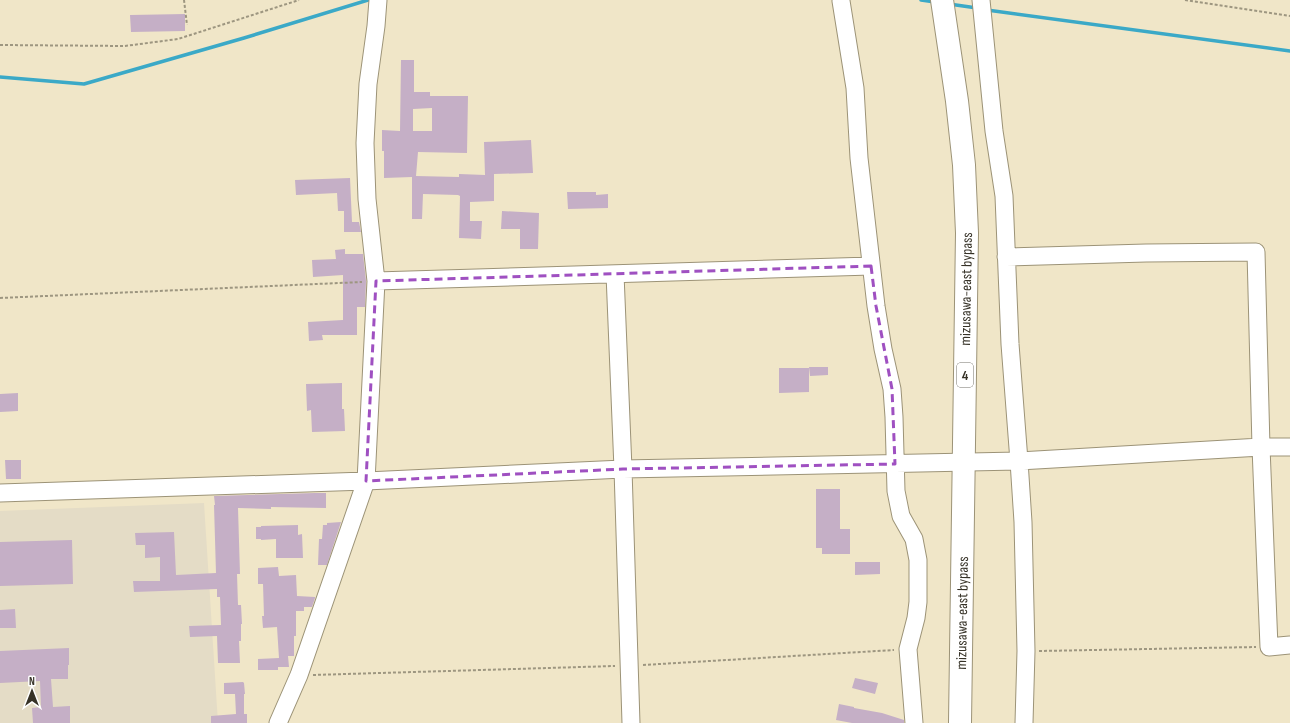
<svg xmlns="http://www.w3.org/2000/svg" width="1290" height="723" font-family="'Sofia Sans Condensed',sans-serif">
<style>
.education{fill:#e4dcc6}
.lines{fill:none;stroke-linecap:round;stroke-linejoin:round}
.stream{stroke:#3ba9c7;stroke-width:3.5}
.building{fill:#c5afc6;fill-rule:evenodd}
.minor-casing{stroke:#9c9377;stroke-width:19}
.highway-casing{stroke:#9c9377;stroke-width:24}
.path{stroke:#9d9680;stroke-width:2;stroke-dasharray:3 2;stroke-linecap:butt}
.minor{stroke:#fff;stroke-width:17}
.highway{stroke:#fff;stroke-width:22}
.marked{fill:none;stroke:#9f50c1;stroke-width:3;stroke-dasharray:8 5;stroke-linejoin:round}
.labels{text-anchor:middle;stroke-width:3;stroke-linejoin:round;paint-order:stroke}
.shield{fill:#fff;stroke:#727068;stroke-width:1}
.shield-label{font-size:14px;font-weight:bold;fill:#363227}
.street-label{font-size:15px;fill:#363227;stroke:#fff}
</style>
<rect width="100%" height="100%" fill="#f0e6c8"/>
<path class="education" d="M204,503L218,723H0V511Z"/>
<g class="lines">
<path class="stream" d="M921,0L935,2
M949,4L977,8
M987,10L1290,51
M0,77L84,84L244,38L368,0"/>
</g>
<path class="building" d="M185,14V31L131,32L130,15Z
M401,60H414V92H430V96H468L467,153L418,152L416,176L459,177V174L485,175L484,142L531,140L533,173L494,174V201L470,202V221H482L481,239L459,238L460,196L458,195L423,194L422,219H412V177L384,178V151H382V130L400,131ZM432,108V131H413V109Z
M350,178L352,222H359L361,232H344V211H338L337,193L296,195L295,180Z
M567,192H596V195L608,194V208L568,209Z
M502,211L539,213L538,249H520V229H501Z
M345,249V254H363L366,281L365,307H357V335H322L323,340L309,341L308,322L343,320V275L313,277L312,260L336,259L335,250Z
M809,367H828V375L810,376Z
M779,368H809V392L779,393Z
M342,383V409H344L345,431L312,432L311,410L307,411L306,384Z
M18,393V411L0,412V394Z
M5,460H21V479H6Z
M816,489H840V529H850V554H822V548H816Z
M315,493H326V508L271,507V509L238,508L240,574H237L238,605H241L242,624H241V641H239L240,663H218L217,636L190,637L189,626L221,625L220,597H217V589L134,592L133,581H160V557L145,558V545H136L135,533L174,532L176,575L216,573L214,505H215L214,496Z
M341,522L327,565H318L319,539H322L323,525H327V523Z
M298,525V535L302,534L303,558H276V539L261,540V539H256V527H261V526Z
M72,540L73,584L0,586V542Z
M855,562H880V574L855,575Z
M278,567L279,576L296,575L297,596L315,597V598L312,607H304V611H296V636H294V656H288L289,667H278V670H258V659L279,658L277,627L263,628L262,616H264L263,584H258V568Z
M15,609L16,628H0V610Z
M69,648V665H68V679H51L53,707L70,706V723H33L32,708L41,707L40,681L0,683V651Z
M855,678L878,683L875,694L852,688Z
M243,682L244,683L245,694H244V714H247V723H211V716L236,714L235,694H224V683Z
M839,704L854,707V708L882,713L904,720V723H852L836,720Z"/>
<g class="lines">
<g class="minor-casing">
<path id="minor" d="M981,0L994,131L1004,196L1010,344L1019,461L1023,522L1026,651L1024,723
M841,1L855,88L859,158L876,306L883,349L892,389L894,417L896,491L901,516L914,539L918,560V602L916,618L908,649L914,723
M1006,257L1146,253L1256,252L1261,447L1269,647L1290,645
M615,274L623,469L631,723
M376,281L871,266
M0,493L366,481L623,469L1019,461L1261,447H1290
M278,723L299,675L366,481L376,281L367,199L365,143L368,84L376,26L378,0"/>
</g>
<g class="highway-casing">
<path id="highway" d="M942,0L957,101L964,165L967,233L960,723"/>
</g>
<path class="path" d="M184,0L187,25
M1185,0L1290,16
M0,45L125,46L178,39L299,0
M0,298L362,282
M1039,651L1256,647
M643,665L894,650
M313,675L615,666"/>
<use href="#minor" class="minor"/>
<use href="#highway" class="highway"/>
</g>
<path class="marked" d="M871,266L876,306L892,389L895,464L623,469L366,481L376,281Z"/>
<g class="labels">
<rect class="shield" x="957" y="363" width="16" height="24" rx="3"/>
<g class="shield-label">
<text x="965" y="380">4</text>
</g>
<g class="street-label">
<text transform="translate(966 289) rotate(-89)" y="5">mizusawa-east bypass</text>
<text transform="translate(962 613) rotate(-89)" y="5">mizusawa-east bypass</text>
</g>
</g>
<g transform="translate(32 691)" stroke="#ffffff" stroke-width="3" paint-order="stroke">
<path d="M0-3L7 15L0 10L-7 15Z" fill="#363227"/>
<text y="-6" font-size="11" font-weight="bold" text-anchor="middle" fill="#363227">N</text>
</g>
</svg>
